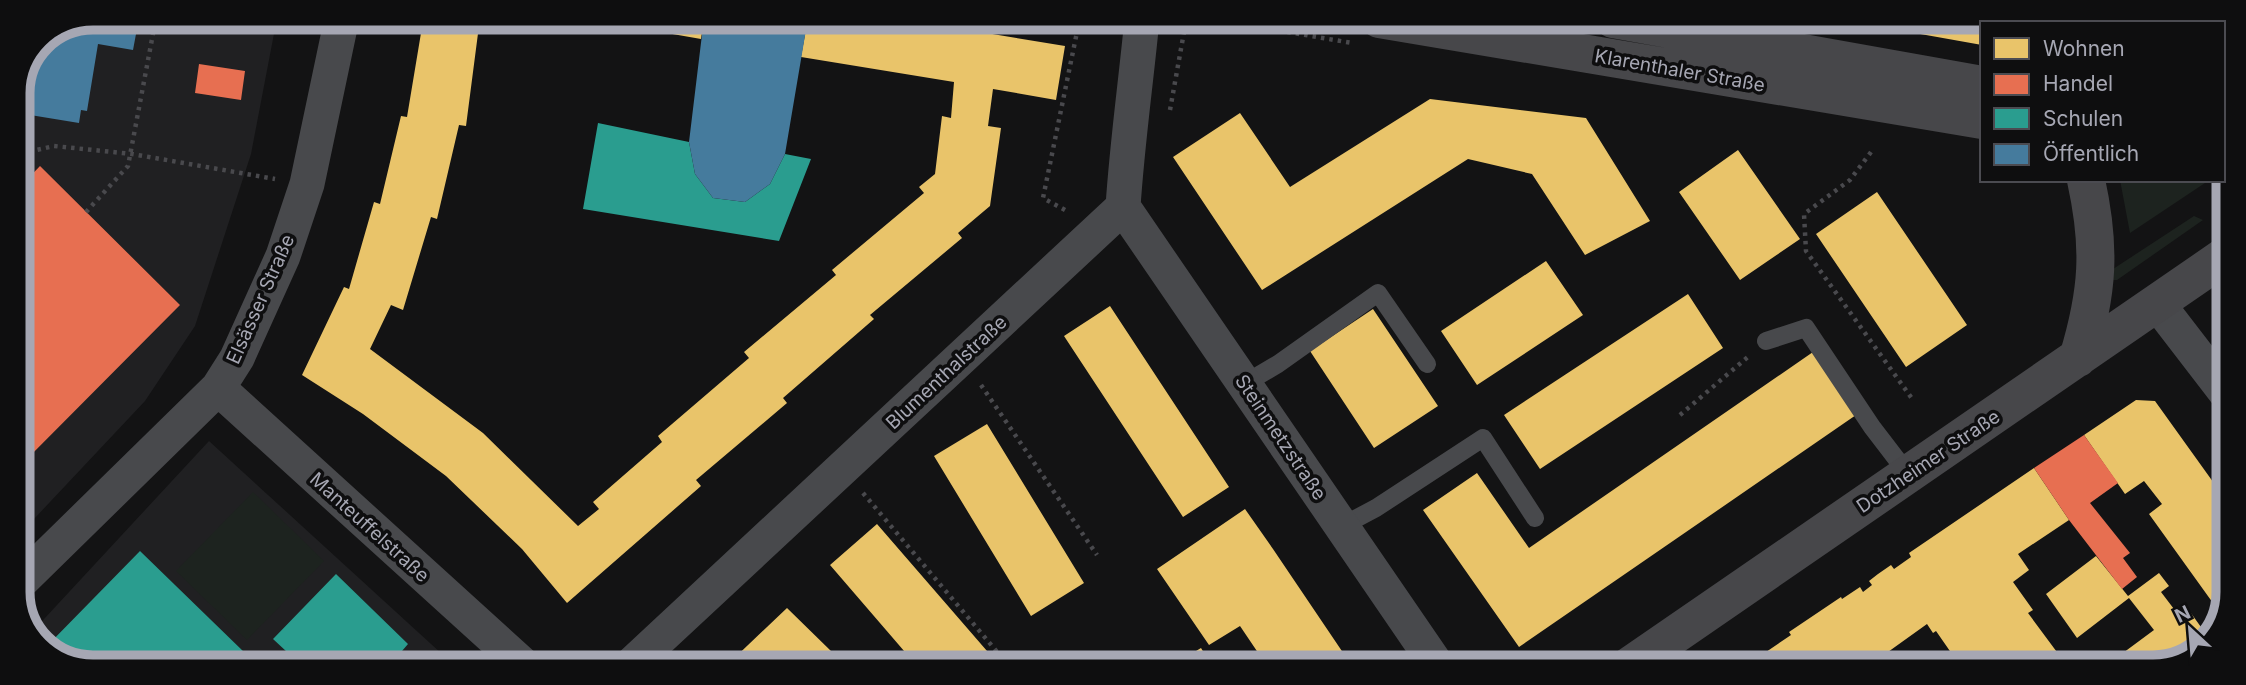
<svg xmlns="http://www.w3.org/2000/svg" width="2246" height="685" font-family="Inter,sans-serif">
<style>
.built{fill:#202022}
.green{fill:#1d231f}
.homes{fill:#e9c46a}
.shops{fill:#e76f51}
.schools{fill:#2a9d8f}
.public{fill:#457b9d}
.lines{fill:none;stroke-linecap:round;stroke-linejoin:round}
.path{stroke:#49494d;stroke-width:4.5;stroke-dasharray:3.5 5;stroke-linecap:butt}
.lane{stroke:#48494c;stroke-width:18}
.street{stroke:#48494c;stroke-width:35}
.secondary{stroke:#47474a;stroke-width:38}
.labels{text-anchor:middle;stroke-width:7;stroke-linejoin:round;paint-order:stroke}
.street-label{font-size:19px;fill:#a6a7b3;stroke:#0e0e0f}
.rim{fill:none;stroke:#a6a7b3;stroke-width:9}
</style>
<rect width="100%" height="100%" fill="#131314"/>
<path class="built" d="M92,18H277L251,154L195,326L145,401L18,536V92L40,39Z
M209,441L454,665H73L36,642L32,632Z"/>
<path class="green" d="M2120,180H2187L2205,183L2130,233Z
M2194,216L2203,220L2117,280H2112L2110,271Z
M253,492L324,561L247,640L176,571Z"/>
<path class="homes" d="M441,18H480L466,126L459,125L437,219L431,217L403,310L391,305L370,349L483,433L578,526L599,509L593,502L662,442L658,436L749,358L744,352L836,275L832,270L924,193L919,187L935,174L942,116L951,118L954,82L801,57L808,18L902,19L1065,46L1056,100L993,89L988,126L1001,128L990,206L958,233L962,238L870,315L874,319L783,398L787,403L696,480L701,486L567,603L522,549L446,476L363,414L302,375L344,287L349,289L374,202L380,204L401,116L407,117L422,27L439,30Z
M581,18H704L701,39Z
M1842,20H2005L2004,23H1982V45Z
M2155,20H2173L2177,23H2156Z
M1430,99L1586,118L1650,221L1585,255L1532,174L1468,159L1262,290L1173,157L1240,113L1290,187Z
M1738,150L1800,239L1740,280L1679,192Z
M1877,192L1967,325L1906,367L1816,234Z
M1546,261L1583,315L1477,385L1441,331Z
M1688,294L1723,348L1540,469L1504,415Z
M1110,306L1229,487L1183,517L1064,336Z
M1373,309L1438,406L1374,448L1310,351Z
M1813,352L1856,415L1519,647L1423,510L1477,473L1529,548Z
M2136,400L2155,401L2226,500V612L2223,617L2149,514L2162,504L2144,481L2125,494L2084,435Z
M987,424L1084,583L1031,616L934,456Z
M2034,468L2069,520L2018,554L2029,570L2013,582L2033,610L2028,613L2068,667H1961L1936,631L1933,633L1927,624L1867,667H1744L1791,635L1789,632L1841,597L1842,599L1860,587L1863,592L1872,585L1869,581L1878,574L1891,565L1894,569L1911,557L1909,553Z
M1245,509L1273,549L1352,666H1267L1240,626L1209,645L1157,569Z
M877,524L1000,666H917L830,565Z
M2096,556L2128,596L2159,573L2169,586L2161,592L2177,613L2186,606L2208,637L2176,660L2154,667H2104L2154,630L2129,598L2077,638L2046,594Z
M787,608L832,652L817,666H726Z
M1201,648L1212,666H1171Z"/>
<path class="shops" d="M199,64L245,71L241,100L195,93Z
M40,166L180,305L18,468V189Z
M2084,435L2118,483L2090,503L2130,553L2123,558L2137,577L2122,589L2069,520L2034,468Z"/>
<path class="schools" d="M598,123L689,142L695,174L713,198L745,202L770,184L785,154L811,159L779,241L583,209Z
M140,551L245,653L233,665H73L45,648Z
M336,574L408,644L402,651L406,656L397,665H282L278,661L287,652L273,639Z"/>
<path class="public" d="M92,18H139L133,50L98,44L87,111L81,110L79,123L18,113V92L40,39Z
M704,18H808L785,154L770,184L745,202L713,198L695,174L689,142Z"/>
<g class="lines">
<path class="path" d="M1212,19L1352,43
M1170,110L1186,21
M1871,152L1850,180L1804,214L1806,251L1913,400
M18,165L32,151L54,146L132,154L275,179
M1065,210L1043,198L1077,32
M86,212L128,166L156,18
M981,385L1097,555
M1680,415L1749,356
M863,493L1009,666"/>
<path class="lane" d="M1766,341L1806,328L1872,427L1908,474
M1244,384L1278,364L1378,293L1427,364
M1342,526L1376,508L1483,438L1535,518"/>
<path class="street" d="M2082,20L2083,23
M1123,207L1438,667
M2157,303L2227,394
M218,388L523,665
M18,584L218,388L237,358L283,256L307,184L342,18
M630,666L1123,207C1127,144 1136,82 1142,19"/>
<path class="secondary" d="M1379,19L1982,120
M1613,19L1982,85
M2223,125L2228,126
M2223,160L2228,161
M2078,358C2098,292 2101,248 2086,180
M1628,667L2228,254"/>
</g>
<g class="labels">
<g class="street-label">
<text transform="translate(1680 70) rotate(10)" y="7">Klarenthaler Straße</text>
<text transform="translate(260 299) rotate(-66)" y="7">Elsässer Straße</text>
<text transform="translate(946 372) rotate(-43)" y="7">Blumenthalstraße</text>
<text transform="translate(1281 437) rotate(56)" y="7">Steinmetzstraße</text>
<text transform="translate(1928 461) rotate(-34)" y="7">Dotzheimer Straße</text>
<text transform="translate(370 527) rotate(42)" y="7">Manteuffelstraße</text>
</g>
</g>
<path d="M0 0H2246V685H0ZM93 30H2153A63 63 0 0 1 2216 93V592A63 63 0 0 1 2153 655H93A63 63 0 0 1 30 592V93A63 63 0 0 1 93 30Z" fill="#0e0e0f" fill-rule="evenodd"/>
<path class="rim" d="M93 30H2153A63 63 0 0 1 2216 93V592A63 63 0 0 1 2153 655H93A63 63 0 0 1 30 592V93A63 63 0 0 1 93 30Z"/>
<rect x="1980" y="21" width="245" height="161" fill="#0e0e0f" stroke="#4b4b51" stroke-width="2"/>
<rect x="1994" y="38" width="35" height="21" fill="#e9c46a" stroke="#4b4b51" stroke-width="2"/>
<text x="2043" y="56" font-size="21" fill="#a6a7b3">Wohnen</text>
<rect x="1994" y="74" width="35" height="21" fill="#e76f51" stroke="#4b4b51" stroke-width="2"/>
<text x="2043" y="91" font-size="21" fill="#a6a7b3">Handel</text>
<rect x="1994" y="108" width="35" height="21" fill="#2a9d8f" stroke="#4b4b51" stroke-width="2"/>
<text x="2043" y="126" font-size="21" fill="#a6a7b3">Schulen</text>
<rect x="1994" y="144" width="35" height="21" fill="#457b9d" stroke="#4b4b51" stroke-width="2"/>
<text x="2043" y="161" font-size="21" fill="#a6a7b3">Öffentlich</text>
<g transform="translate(2190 629) rotate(334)" stroke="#0e0e0f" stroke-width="5" paint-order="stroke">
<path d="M0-5L12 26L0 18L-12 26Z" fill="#a6a7b3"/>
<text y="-10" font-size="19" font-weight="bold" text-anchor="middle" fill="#a6a7b3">N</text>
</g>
</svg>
